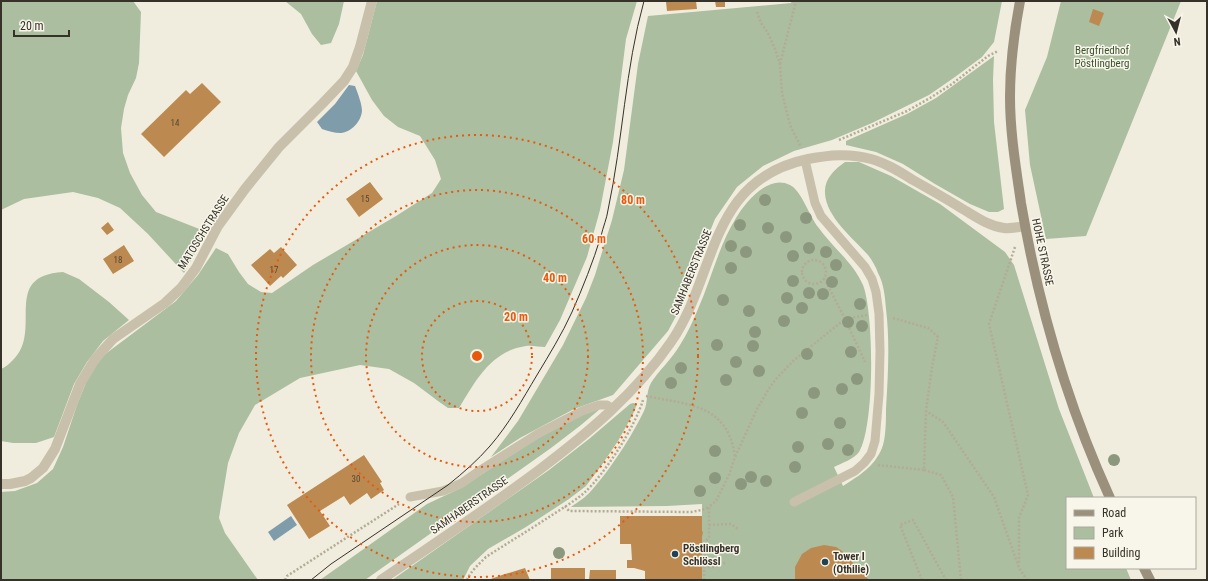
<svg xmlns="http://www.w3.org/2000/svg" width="1208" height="581" font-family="'Roboto Condensed',sans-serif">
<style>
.green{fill:#abbe9f}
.water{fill:#7f9cab}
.building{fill:#bc8a50}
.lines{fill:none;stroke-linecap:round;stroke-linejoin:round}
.path{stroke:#b3ab95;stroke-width:2.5;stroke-dasharray:2 2;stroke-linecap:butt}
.lane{stroke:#c8c0ab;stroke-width:9}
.street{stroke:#c8c0ab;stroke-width:10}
.secondary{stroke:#9b907c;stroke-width:10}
.tram{stroke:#363129;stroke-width:1}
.tree{fill:#8c987e}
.ring{fill:none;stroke:#e8590c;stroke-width:2;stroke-dasharray:2 4}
.poi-dot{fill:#224254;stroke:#f8f6ea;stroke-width:1.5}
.labels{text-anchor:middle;stroke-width:3;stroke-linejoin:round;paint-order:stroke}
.number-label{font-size:9px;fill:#584733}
.park-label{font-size:11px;fill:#3b522f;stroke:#f8f6ea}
.street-label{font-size:11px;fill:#363129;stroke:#f8f6ea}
.poi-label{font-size:11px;font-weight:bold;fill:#363129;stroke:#f8f6ea;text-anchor:start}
.centre{fill:#e8590c;stroke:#f8f6ea;stroke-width:2}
.ring-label{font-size:12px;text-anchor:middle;font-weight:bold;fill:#e8590c;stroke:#f8f6ea;stroke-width:3;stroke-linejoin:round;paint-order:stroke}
</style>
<rect width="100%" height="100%" fill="#f0edde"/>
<path class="green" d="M1,1H133L141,12L139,63L136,78L128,95L124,109L121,128L123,153L130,173L142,195L156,212L207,232L184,273L148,234L120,208L98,198L73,192L24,199L1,210Z
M285,1H344L339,24L331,43L321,45L312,34L301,14Z
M377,1H637L626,39L613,142L600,210L587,257L560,320L545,347C539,347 532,345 526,346C491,351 476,380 459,408H448L438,401L414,383L389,369L360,365L300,378L255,405L239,433L228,463L219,518L225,533L258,580H1V492L15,491L37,483L53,469L63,447L77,405L89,375L104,355L176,301L198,275L216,248L228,254L239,272L248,284L261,292L272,293L313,265L396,216L432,193L441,179L435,160L420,136L398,127L384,116L372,100L356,71L363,55Z
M792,1H1002L994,42L982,57L955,77L929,95L872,123L832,140L794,151L763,166L737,187L715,219L698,261L684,301L668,331L613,395L574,409L520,438L491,457L518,421L563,345L586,298L595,275L612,220L624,170L638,64L648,16L791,3Z
M1061,1H1181L1086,236L1046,239L1030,165L1025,110L1047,57Z
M994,56L993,80L994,122L1004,209L998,212H989L970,204L935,184L903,164L876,152L846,145V141L907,114L936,98Z
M845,162H859L891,176L940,204L1005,252L1014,265L1059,409L1094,498H1067V568H1126L1131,580H702V504L667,506L571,507C578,502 586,497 591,491C610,470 632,436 644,411C648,403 646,391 651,383C659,370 672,359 680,345C687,334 693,321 698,309C711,280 719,245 736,218C746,201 769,174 790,185C801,190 810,217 818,227C832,247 853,262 863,285C874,313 875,426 859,452C854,459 842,463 834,467L843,486C860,475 874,467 882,448C886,438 886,420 886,409C888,375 890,342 886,309C885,297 884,284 878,273C876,267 872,260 868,255C853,238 826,217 825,193C824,179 835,169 845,162Z
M63,272L79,279L109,302L129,320L103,341L87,362L74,384L54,437L36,443H13L1,441V369C6,367 9,364 13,360C44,331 0,276 63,272Z
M633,403L637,404L633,414L618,441L601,466L586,486L569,499L526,527L488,549L470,566L463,580H392L549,470L589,439L630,404Z
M600,409L581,425L551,448L365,580H320L427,504L461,488L531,442L583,414Z"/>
<path class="water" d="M349,85L355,86C358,94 362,104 362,111C361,122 351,132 341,133C334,133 328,131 322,129L317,122L335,104Z
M291,516L297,525L274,541L268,532Z"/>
<path class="building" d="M678,1H696L697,9L667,11L666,2Z
M715,1H725V7H716Z
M1093,9L1104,13L1099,26L1089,22Z
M202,83L221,102L164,157L141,134L186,90L190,94Z
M370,182L383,199L359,217L346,199Z
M108,222L114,230L107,235L101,228Z
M124,245L134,261L113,274L103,259Z
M281,247L297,265L283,278L281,276L270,286L251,265L270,249L274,253Z
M364,455L382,482L380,483L384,490L371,499L367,493L350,505L344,496L320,511L330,526L309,539L287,505Z
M620,516H702V531L703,532L702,537V580H645V571L634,568H627V560H632L631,544H620Z
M824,545L836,547L842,551L869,580H795V567L802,554L811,548Z
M525,568L530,580H488L502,575Z
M551,568H585V580H551Z
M590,570H616V580H589Z"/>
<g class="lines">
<path class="path" d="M757,12L761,23L768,33L775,49L780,64L782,93L790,125L801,147
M780,64L796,1
M839,140L907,111L930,98L952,84L988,56L998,51
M1015,247L989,324L1028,495L1019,518V565
M802 272a12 12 0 1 1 24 0a12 12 0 1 1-24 0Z
M824,278L845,319L865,362
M893,318L928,328L938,337L932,367L926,411L943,422L994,497L1019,568L1027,580
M646,396C687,405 728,403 735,457
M878,465L924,470L926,411
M924,470L941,475L953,497L961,580
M565,506L569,511H573L691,512L702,510L709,507
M709,525L731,524L738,529
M704,567H715L727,562
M285,580L287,576L399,504
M467,580C471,571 479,564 486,557C506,544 526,532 546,519C558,511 572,503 584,493C604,475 635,427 643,400
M704,580L705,542L709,537V507L716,501L729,475L735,457L757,409L770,387L777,378L793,361L845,319L867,315
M922,580L900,525L913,520L946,580"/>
<path class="lane" d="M410,497L443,491L462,483L479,471L539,433L582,411L599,405H607L613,409
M794,502L855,471L864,463L871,454L875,441L879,394L880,351L879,314L876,292L872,279L865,267L821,216L815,203L805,160"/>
<path class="street" d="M1,484H10L25,481L31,478L43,468L55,449L80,384L95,359L113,339L165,303L181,288L196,268L218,226L245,189L279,147L322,104L344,81L353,67L360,47L372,1
M381,580C434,544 488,508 539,470C588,433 636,393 671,342C718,274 707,180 808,159C829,155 849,153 871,159C886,163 900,172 913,180C929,189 945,198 961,208C975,216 988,226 1004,228C1010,229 1018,227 1025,226"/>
<path class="secondary" d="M1020,1C1014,33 1010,65 1010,97C1010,133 1016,168 1021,203C1038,303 1068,406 1110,498
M1144,568L1150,580"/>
<path class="tram" d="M311,580L331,564L448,485C463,473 478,460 490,446C509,424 522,400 537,375C549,355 562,334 572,312C583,287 593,262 601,236C603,227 607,218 608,210C623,140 625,69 644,1"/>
</g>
<g class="tree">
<circle cx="765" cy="200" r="6"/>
<circle cx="806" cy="218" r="6"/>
<circle cx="740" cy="225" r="6"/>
<circle cx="768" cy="228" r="6"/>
<circle cx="786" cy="237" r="6"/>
<circle cx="731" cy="246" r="6"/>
<circle cx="809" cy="248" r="6"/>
<circle cx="746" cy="252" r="6"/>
<circle cx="826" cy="252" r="6"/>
<circle cx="793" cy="256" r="6"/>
<circle cx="836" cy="265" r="6"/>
<circle cx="731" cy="268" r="6"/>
<circle cx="793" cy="281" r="6"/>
<circle cx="832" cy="282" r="6"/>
<circle cx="809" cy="293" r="6"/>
<circle cx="823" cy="294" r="6"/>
<circle cx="787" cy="298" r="6"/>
<circle cx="723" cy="300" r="6"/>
<circle cx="860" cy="304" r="6"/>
<circle cx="802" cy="308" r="6"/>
<circle cx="749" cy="311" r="6"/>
<circle cx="784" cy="321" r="6"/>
<circle cx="848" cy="322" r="6"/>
<circle cx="862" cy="326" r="6"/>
<circle cx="755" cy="332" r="6"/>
<circle cx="717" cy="345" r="6"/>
<circle cx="753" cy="346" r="6"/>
<circle cx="851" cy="352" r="6"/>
<circle cx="807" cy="354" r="6"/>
<circle cx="736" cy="362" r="6"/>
<circle cx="681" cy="368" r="6"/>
<circle cx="759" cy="371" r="6"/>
<circle cx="857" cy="379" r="6"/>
<circle cx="726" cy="380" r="6"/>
<circle cx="671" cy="383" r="6"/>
<circle cx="842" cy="389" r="6"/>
<circle cx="814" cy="393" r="6"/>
<circle cx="802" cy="413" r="6"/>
<circle cx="840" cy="423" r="6"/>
<circle cx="828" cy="444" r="6"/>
<circle cx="798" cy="447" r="6"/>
<circle cx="848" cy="450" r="6"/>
<circle cx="715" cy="451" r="6"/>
<circle cx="1114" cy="460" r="6"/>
<circle cx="795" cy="467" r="6"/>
<circle cx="751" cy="477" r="6"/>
<circle cx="715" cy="478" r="6"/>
<circle cx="766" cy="481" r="6"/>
<circle cx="741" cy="484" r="6"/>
<circle cx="700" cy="491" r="6"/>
<circle cx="559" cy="553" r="6"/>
</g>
<g class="ring">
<circle cx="477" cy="356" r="55"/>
<circle cx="477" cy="356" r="111"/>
<circle cx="477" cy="356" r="166"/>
<circle cx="477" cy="356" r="221"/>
</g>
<g class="poi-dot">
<circle cx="675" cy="554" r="4"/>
<circle cx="825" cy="562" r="4"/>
</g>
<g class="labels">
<g class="number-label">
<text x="175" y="126">14</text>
<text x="365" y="202">15</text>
<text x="118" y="263">18</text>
<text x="274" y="273">17</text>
<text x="356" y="482">30</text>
</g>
<g class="park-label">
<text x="1102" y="54">Bergfriedhof<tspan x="1102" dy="13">Pöstlingberg</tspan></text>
</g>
<g class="street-label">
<text transform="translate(203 232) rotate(-58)" y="4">MATOSCHSTRASSE</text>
<text transform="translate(1043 252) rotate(78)" y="4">HOHE STRASSE</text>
<text transform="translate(691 272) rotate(-68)" y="4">SAMHABERSTRASSE</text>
<text transform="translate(469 505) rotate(-35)" y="4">SAMHABERSTRASSE</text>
</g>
<g class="poi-label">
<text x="683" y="552">Pöstlingberg<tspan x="683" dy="13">Schlössl</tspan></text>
<text x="833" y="560">Tower I<tspan x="833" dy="13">(Othilie)</tspan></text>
</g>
</g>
<circle cx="477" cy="356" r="6" class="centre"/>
<g class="ring-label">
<text x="633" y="204">80 m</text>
<text x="594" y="243">60 m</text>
<text x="555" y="282">40 m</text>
<text x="516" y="321">20 m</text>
</g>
<rect width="1208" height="581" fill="none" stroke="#363129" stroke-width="4"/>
<rect x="1066" y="497" width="130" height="72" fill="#f8f6ea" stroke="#aaa79d"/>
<rect x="1074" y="510" width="20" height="6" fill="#9b907c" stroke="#aaa79d"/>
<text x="1102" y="517" font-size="12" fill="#363129">Road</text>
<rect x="1074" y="527" width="20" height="12" fill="#abbe9f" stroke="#aaa79d"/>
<text x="1102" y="537" font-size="12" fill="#363129">Park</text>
<rect x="1074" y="547" width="20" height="12" fill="#bc8a50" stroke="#aaa79d"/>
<text x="1102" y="557" font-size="12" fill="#363129">Building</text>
<g transform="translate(1176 32) rotate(173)" stroke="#f8f6ea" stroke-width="3" paint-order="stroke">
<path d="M0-3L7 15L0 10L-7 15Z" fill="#363129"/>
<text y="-6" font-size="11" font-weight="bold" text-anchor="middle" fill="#363129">N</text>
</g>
<path d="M14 30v6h55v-6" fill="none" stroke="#363129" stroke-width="2"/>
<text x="20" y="30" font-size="12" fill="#363129" stroke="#f8f6ea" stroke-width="3" paint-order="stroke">20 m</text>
</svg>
